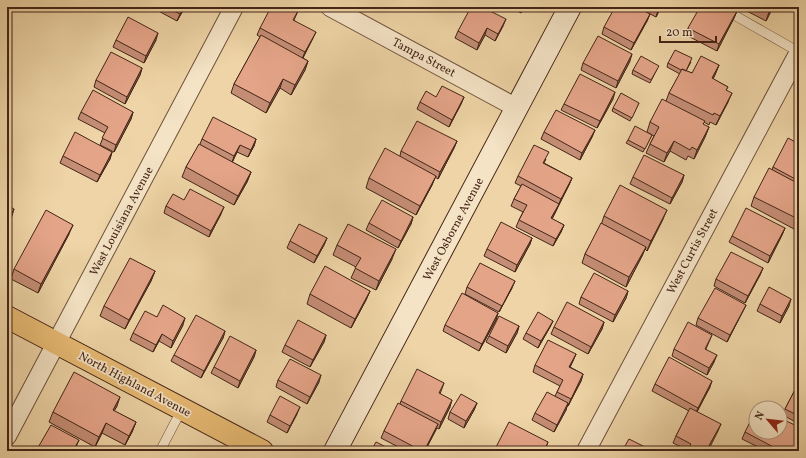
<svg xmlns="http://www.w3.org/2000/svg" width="806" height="458" font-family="Vollkorn,serif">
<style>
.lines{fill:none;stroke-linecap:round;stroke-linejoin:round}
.lane-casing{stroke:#6e513b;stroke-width:10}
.street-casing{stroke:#6e513b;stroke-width:20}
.secondary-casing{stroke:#442517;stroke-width:24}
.primary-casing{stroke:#442517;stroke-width:24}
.lane{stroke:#f4e3c5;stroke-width:9}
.street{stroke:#f4e3c5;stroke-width:18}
.secondary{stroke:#f4e3c5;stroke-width:22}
.primary{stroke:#e7ba73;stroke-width:22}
.wall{fill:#c48d75;stroke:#442517}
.shaded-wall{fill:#a0735f;stroke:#442517}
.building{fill:#e4a488;stroke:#442517}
.labels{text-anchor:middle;stroke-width:3.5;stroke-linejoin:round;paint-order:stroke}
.street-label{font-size:12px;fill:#442517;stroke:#f4e3c5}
</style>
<rect width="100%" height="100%" fill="#eed4a6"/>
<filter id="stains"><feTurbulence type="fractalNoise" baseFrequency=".005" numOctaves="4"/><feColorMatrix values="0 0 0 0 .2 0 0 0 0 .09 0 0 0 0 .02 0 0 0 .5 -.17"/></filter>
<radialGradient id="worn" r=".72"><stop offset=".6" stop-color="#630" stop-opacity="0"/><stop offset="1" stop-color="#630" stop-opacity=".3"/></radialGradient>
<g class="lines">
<g class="lane-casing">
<path id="lane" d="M720,7L799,52
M160,451L182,409"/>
</g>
<g class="street-casing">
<path id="street" d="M330,7L517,108
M7,436L234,7
M586,451L799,52"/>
</g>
<g class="secondary-casing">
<path id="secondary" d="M335,451L570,7"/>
</g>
<g class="primary-casing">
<path id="primary" d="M7,317L262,451"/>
</g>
<use href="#lane" class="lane"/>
<use href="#street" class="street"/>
<use href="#secondary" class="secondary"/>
<use href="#primary" class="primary"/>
</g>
<path class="wall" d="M151,7H185L177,21Z
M510,7H524L521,13Z
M637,7H661L656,17Z
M739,7H773L766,21Z
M299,9L294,20L313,38L303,58L308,61L305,70L291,95L280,88L266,113L231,93L234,84L260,37L257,35L260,28Z
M737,11L734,18L717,51L686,35L688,28Z
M650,14L647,21L631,50L602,34L604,27Z
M503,26L495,41L485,35L477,50L455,38L458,31Z
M116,40H156L144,63L113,47Z
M630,61L616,88L581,70L583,63Z
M691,62L686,71L692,73L719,65L713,79L728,87L726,90L728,102L716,125L710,122L709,125L704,122L703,125L709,127L705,137L694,159L688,156L686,160L670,151L664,162L646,153L650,144L654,136L647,132L650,122L666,101L669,93L680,74L667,67L668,63Z
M142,68L140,75L125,104L94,87L96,80Z
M657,69L650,83L632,74L633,70Z
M436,97H464L461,104L449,127L417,109L420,102Z
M613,99L597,128L561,110L564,104Z
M639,103L630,121L612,111L613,108Z
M81,112H133L131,119L114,152L100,145L105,133L78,119Z
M595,130L592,137L580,160L541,139L544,132Z
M652,135L643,152L626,143L628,140Z
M202,139H256L254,146L248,157L237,152L232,162L251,172L247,182L234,205L182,177L186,167L200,144Z
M457,141L454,148L438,179L435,177L432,185L416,215L366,188L369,178L400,156L401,151Z
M799,144V219L794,229L751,206L754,197L772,170L773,167Z
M112,152L110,159L97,182L60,163L63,156Z
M546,159L544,163L572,178L569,185L552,219L564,225L561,232L553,246L516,227L519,220L523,212L511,206L514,199L521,186L515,183L518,176Z
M684,175L682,182L670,204L630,184L633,177Z
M166,206L221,214L209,237L164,213Z
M604,216L663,219L647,251L645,249L642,256L626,287L582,263L585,254L601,225Z
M413,217L411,224L398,248L366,230L369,223Z
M785,228L782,235L768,263L729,242L732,236Z
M69,234L38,293L11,279L14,269Z
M327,238L324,245L314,263L287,248L290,241Z
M532,238L530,244L515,272L484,256L487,249Z
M337,245L392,259L376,290L351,278L356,267L333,255Z
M763,268L760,275L745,303L714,286L716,279Z
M155,271L151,281L125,329L100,316L104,306Z
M467,287L512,288L499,312L465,294Z
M370,291L366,300L351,328L307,304L310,294Z
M628,291L626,298L613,322L579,304L581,297Z
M760,304L789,306L780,323L757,311Z
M746,305L743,311L727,342L696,325L698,318Z
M498,313L496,320L479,351L443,331L445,325Z
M157,317L183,325L171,348L159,341L153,352L130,340L133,333Z
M553,321L550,327L538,348L523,339L526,333Z
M604,322L602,329L588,354L551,334L554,327Z
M519,326L517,333L506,353L486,342L489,336Z
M225,331L223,338L201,378L171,361L174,355Z
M326,335L324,342L310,367L282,352L285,345Z
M712,335L706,349L714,362L707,375L672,356L674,349Z
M256,350L254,357L238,388L211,373L214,367Z
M576,354L570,367L583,374L581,381L568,406H567L566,410L554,432L532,420L535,413L555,396L560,386L533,372L535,365Z
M799,363V372L796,370Z
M278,380L319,382L307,404L276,387Z
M799,382V424L783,415L785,409Z
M444,383L440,394L450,407L439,429L437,428L425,451H406L381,438L384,431L400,404L401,401Z
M655,384L710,387L697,412L718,431L688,450L673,443L676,436L689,411L652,391Z
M477,403L474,410L464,428L448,419L450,412Z
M117,406L114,411L136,422L132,432L125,445L102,433L95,447L49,422L53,412Z
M297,414L287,433L267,422L270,415Z
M799,427V448L797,451H766L742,439L745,432Z
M548,442L545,451H494L496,447Z"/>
<path class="shaded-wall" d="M184,7H185L177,21L180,14Z
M660,7H661L656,17L658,10Z
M771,7H773L766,21L770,9Z
M737,11L734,18L717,51L719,44Z
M650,14L647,21L631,50L634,43Z
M506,19L503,26L495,41L498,34Z
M487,28L485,35L477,50L479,43Z
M316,32L313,38L302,59L305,52Z
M158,33L156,40L144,63L146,56Z
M632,54L630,61L616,88L618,81Z
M308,61L305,70L291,95L295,85Z
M719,65L715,75L708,88L712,78Z
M142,68L140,75L125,104L127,97Z
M283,79L280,88L266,113L270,103Z
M615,92L613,99L597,128L600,121Z
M732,93L728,102L716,125L720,116Z
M464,97L461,104L449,127L452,120Z
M133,112L131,119L114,152L116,145Z
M709,127L705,137L694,159L697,150Z
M595,130L592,137L580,160L582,153Z
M256,139L254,146L248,157L251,150Z
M457,141L454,148L438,179L440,172Z
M674,141L670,151L664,162L667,153Z
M240,145L237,152L232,163L234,156Z
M112,152L110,159L97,182L100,175Z
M251,172L247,182L234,205L238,196Z
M684,175L682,182L670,204L672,198Z
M436,176L432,185L416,215L420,206Z
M572,178L569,185L558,206L561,199Z
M559,204L556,211L549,225L551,218Z
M224,207L221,214L209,237L211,231Z
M14,209L12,216L7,226V223Z
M667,210L663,219L647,251L651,241Z
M413,217L411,224L398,248L401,241Z
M799,217V219L794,229L798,219Z
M73,225L69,234L38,293L41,284Z
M564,225L561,232L553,246L556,239Z
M785,228L782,235L768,263L770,256Z
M327,238L324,245L314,263L317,256Z
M532,238L530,244L515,272L517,265Z
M646,247L642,256L626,287L629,277Z
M396,249L392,259L376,290L379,281Z
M763,268L760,275L745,303L748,296Z
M155,271L151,281L125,329L129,320Z
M515,281L512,288L499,312L502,306Z
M370,291L366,300L351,328L355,319Z
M628,291L626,298L613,322L615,315Z
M791,299L789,306L780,323L782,316Z
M746,305L743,311L727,342L730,335Z
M498,313L496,320L479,351L482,344Z
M185,318L183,325L171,348L173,341Z
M553,321L550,327L538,348L541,341Z
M604,322L602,329L588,354L591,347Z
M519,326L517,333L506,353L508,346Z
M225,331L223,338L201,378L204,371Z
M162,334L159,341L153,352L156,345Z
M326,335L324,342L310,367L313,360Z
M256,350L254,357L238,388L240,381Z
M576,354L573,361L567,374L569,367Z
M717,355L714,362L707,375L709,368Z
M583,374L581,381L568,406L571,399Z
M321,375L319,382L307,404L310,397Z
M712,381L710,387L695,415L698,408Z
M120,397L117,406L109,420L113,410Z
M452,400L450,407L439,429L441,422Z
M477,403L474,410L464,428L466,421Z
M568,403L566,410L554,432L557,425Z
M300,407L297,414L287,433L290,426Z
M136,422L132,432L125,445L129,436Z
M106,423L102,433L95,447L99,437Z
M438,424L435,431L425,451H424Z
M721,424L718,431L708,451H706Z
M79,440L76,447L74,451H73Z"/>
<path class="building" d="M166,7H184L180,14Z
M271,7H295L299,9L293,20L316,32L305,52L260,28Z
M471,7H482L506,19L498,34L487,28L479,43L458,31Z
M615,7H637L650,14L634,43L604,27Z
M652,7H660L658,10Z
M700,7H729L737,11L719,44L688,28Z
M766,7H771L770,9Z
M128,17L158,33L146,56L116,40Z
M261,35L308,61L295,85L283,79L270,103L234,84Z
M598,36L632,54L618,81L583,63Z
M675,50L692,58L686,71L682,69L681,70L668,63Z
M111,52L142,68L127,97L96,80Z
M641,56L659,66L651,80L633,70Z
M701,56L719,65L712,78L728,87L726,90L732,93L720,116L714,113L713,115L669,93L682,69L692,73Z
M580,74L615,92L600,121L564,104Z
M442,86L464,97L452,120L420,102L426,91L436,97Z
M93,90L133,112L116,145L102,138L108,127L81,112Z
M621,93L639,103L632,118L613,108Z
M662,99L705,121L703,124L709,127L697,150L692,147L690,150L674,141L667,153L650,144L659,127L650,122Z
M556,110L595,130L582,153L544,132Z
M213,117L256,139L251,150L240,145L234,156L202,139Z
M417,121L457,141L440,172L401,151Z
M635,126L652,135L645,149L628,140Z
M75,132L112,152L100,175L63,156Z
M788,138L799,144V181L773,167Z
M199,144L251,172L238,196L186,167Z
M534,145L549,152L543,163L572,178L561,199L518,176Z
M385,148L436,176L420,206L369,178Z
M644,155L684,175L672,198L633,177Z
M769,168L799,184V217L798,219L754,197Z
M522,184L559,204L551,218L564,225L556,239L519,220L527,205L514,199Z
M620,185L667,210L651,241L604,216Z
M190,189L224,207L211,231L166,206L173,194L184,200Z
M382,200L413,217L401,241L369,223Z
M7,205L14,209L7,223Z
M746,208L785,228L770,256L732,236Z
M46,210L73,225L41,284L14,269Z
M501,222L532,238L517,265L487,249Z
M601,223L646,247L629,277L585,254Z
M299,224L327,238L317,256L290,241Z
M348,224L396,249L379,281L355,268L361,258L337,245Z
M731,252L763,268L748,296L716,279Z
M130,258L155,271L129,320L104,306Z
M480,263L515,281L502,306L467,287Z
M325,266L370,291L355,319L310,294Z
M594,273L628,291L615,315L581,297Z
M769,287L791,299L782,316L760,304Z
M715,288L746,305L730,335L698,318Z
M462,293L498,313L482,344L445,325Z
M567,302L604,322L591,347L554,327Z
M163,305L185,318L173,341L162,334L156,345L133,333L145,311L157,317Z
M538,312L553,321L541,341L526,333Z
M196,315L225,331L204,371L174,355Z
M499,316L519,326L508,346L489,336Z
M298,320L326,335L313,360L285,345Z
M688,322L712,335L705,349L717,355L709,368L674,349Z
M230,336L256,350L240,381L214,367Z
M548,340L576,354L569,367L583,374L571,399L557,392L563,380L535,365Z
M7,354L9,355L7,359Z
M669,357L712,381L698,408L655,384Z
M290,359L321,375L310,397L278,380Z
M417,369L444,383L439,393L452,400L441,422L401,401Z
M74,372L120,397L113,410L136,422L129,436L106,423L99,437L53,412Z
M799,382V416L785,409Z
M547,392L568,403L557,425L535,413Z
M461,394L477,403L466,421L450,412Z
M280,396L300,407L290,426L270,415Z
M398,403L438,424L424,451H422L384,431Z
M690,408L721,424L706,451H687L691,444L676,436Z
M756,410V432H780V418L799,427V446L798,448L794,446L791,451H781L745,432Z
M509,422L548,442L544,451H503L496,447Z
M51,425L79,440L73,451H36Z
M629,439L653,451H622Z
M376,442L394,451H371Z"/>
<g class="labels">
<g class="street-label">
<text transform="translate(424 57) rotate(28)" y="4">Tampa Street</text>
<text transform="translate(121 221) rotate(-62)" y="4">West Louisiana Avenue</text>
<text transform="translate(453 229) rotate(-62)" y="4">West Osborne Avenue</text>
<text transform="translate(692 251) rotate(-62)" y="4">West Curtis Street</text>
<text transform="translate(135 384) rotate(28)" y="4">North Highland Avenue</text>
</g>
</g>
<rect width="806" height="458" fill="none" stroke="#eed4a6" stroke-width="24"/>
<rect x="8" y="8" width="790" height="442" fill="none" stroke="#442517" stroke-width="2"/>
<rect x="12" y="12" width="782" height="434" fill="none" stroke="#442517"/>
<g transform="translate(768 420) rotate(298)"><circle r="19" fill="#f4e3c5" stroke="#ae977f"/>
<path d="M0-3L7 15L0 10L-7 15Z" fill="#8f2418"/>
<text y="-6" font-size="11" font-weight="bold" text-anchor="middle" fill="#442517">N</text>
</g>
<path d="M660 36v6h56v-6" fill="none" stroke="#442517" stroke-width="2"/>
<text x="666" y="36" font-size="12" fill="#442517" stroke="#f4e3c5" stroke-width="3" paint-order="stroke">20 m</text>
<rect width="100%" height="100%" filter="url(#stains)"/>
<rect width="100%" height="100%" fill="url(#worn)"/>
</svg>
